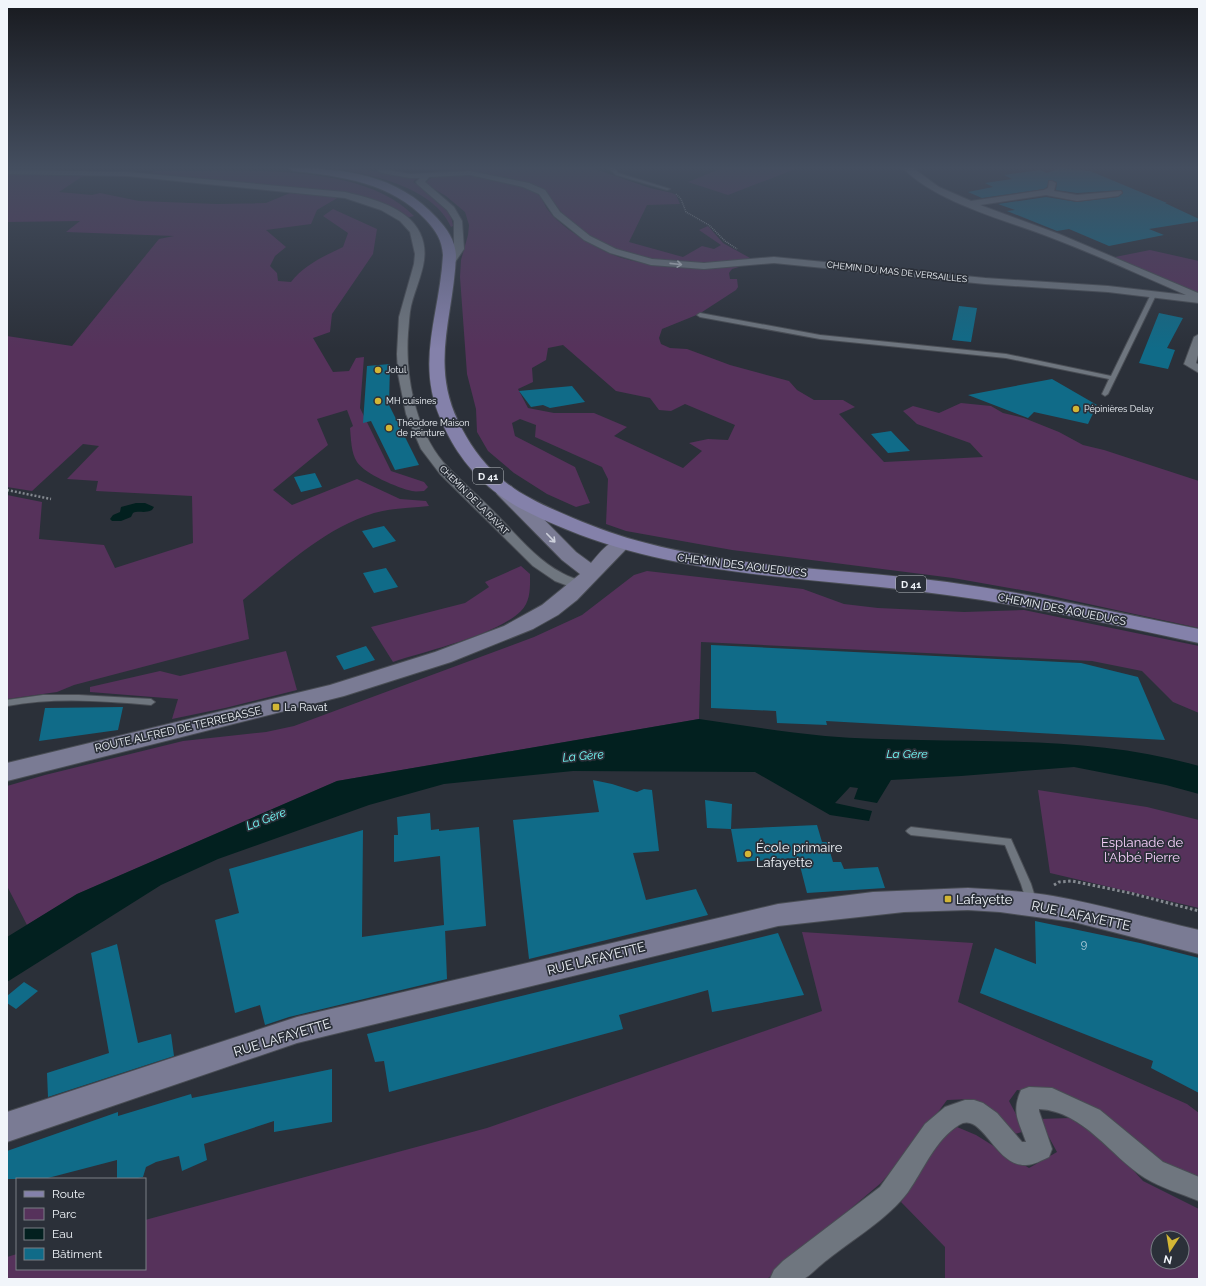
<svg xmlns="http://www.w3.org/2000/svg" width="1206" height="1286" font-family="Raleway,sans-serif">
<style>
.green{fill:#56325b;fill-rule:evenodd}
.water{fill:#02201f}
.building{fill:#106b88}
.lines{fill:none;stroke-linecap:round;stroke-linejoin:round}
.lane-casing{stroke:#494d54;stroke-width:2}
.street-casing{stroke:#494d54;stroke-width:2}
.secondary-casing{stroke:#494d54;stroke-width:2}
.primary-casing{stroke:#494d54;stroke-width:2}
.path-far2{stroke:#848990;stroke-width:1.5;stroke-dasharray:1 1;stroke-linecap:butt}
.path-far1{stroke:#848990;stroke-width:2.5;stroke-dasharray:2 2;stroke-linecap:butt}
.path{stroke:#848990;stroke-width:3;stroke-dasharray:2.5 2.5;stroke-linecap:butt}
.lane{fill:#6f767f;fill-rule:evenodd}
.street{fill:#6f767f;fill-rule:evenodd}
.secondary{fill:#7a7b94;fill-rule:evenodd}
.primary{fill:#8481aa;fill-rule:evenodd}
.oneway{stroke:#c4c9cf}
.oneway2{stroke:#cdd0db}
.poi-dot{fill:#d3b635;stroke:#2b3039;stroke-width:1.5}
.labels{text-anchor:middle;stroke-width:3.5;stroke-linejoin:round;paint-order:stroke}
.far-street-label{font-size:9px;fill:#f1f5fa;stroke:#2b3039}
.far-poi-label{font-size:9px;fill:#f1f5fa;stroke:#2b3039;text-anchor:start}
.shield{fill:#2b3039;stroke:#b6bac0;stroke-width:1}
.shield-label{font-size:10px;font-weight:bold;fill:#f1f5fa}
.street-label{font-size:11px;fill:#f1f5fa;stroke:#2b3039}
.poi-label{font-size:11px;fill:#f1f5fa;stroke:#2b3039;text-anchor:start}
.near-number-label{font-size:11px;fill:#b9d2de}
.water-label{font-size:12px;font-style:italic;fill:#74fdfa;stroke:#2b3039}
.near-park-label{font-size:13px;fill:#f6cffa;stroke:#2b3039}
.near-poi-label{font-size:13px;fill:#f1f5fa;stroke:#2b3039;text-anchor:start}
.near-street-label{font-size:13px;fill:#f1f5fa;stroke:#2b3039}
</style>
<rect width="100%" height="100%" fill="#2b3039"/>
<path class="green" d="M332,168H356L417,178L413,182C428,193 452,207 453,226L451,227C434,187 370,174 332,168Z
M387,168H592L650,188L672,193L676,195L680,204L647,205L629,242L683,257L702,246L714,249L721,245L699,230L708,226L723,243L750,258L749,260L717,264L656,261L615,250L598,241L576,227L565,217L544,189L537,186L505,178L465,171Z
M722,168H798L728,195L688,182Z
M153,171C227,172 360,159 414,216L406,218L376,201L353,194L169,176L152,173Z
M7,174H86L59,192L92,195L100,193L139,201L217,204L266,203L290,193L339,197L317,210L311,224L266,230L286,247L275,256L270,266L277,273L278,281L291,282C304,265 324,256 343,247L348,233L323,216L333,209L377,229L373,254L332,314L330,332L313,338L333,372L349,371L356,358L364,357L360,408L391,471L424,482L428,487L424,491C420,491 416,492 412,491C398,488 365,474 357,462C351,453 351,438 350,428L353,426L347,410L317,419L328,445L273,490L292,505L357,479L400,499L426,501L429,506C411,508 391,508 374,513C323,529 284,567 243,600L249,639L74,685L57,692L7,699V495L42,502L39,539L104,545L115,568L193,543L192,496L96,491L98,481L67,479L99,446L83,444L32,491L7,487V336L72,346L159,239L174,236L66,232L80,221L7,222Z
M457,174C480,176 517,181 536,192C542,196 544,205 548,210C558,224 578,236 593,245C633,270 693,268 738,265L739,267L732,269L729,273L730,279H737L738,287L736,290L699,314L662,329L659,338L661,344L670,348L687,349L730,365L789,381L797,390L814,400H843L855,407L839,414L884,462L983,457L970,443L917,424L903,411L913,406L939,413L961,403L991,406L1003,413L1024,418L1059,432L1083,445L1104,450L1199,481V628L1038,593L953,578L732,550L626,531L606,524L608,479L602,467L535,437L536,425L520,419L512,423L515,436L575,467L590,503L576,507L547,494L514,473L488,451L477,432L476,409L467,374L460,277L461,260L468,235L469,225L465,212L446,196L426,184C429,174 448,175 457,174ZM563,345L616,391L650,398L659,410L671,411L685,404L735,425L728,440L708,439L689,443L702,451L683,468L614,436L627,427L594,413H554L528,408L518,389L533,382L532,368L546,360L548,348Z
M1150,250L1199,261V293L1110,258Z
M521,566L530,574C530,587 531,601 521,611C497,635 426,651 393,662L371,627L465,603L489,587L485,582Z
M647,571L803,589L844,604L878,608L964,612L1024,610L1199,646V713L1173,702L1142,671L1092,661L701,642L699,719L337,781L77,894L27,925L7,886V786L45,775L183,741L266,732L294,726L534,637L582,615L634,575Z
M286,651L297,690L225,708L172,719L178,699L90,692V687L160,671L180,676Z
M1038,790L1147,807L1199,820V908L1050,873Z
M802,932L973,943L958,1002L1187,1104L1199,1113V1182L1163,1166L1127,1132L1092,1109L1053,1094L1017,1090L1009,1101L1025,1131L1015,1134L991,1109L972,1099L947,1100L915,1143L881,1183L767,1279H7V1257L17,1254V1269H145V1220L487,1128L822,1011Z
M1070,1118L1109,1144L1143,1181L1199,1209V1279H945V1247L901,1202L936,1141L957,1127L976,1135L1029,1168L1057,1152L1039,1119ZM1158,1238H1182V1262H1158Z"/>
<path class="water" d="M136,503H145L154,507L152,510C144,514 139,510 133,513L131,517L121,521H112L110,519L113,515L120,512L121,507Z
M699,719C741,725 783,732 825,736C949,746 1078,731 1199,766V794L1166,785L1074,767L961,776L891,780L877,803L854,799L858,788L850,787L835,803L872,811L869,821L830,815L755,772L573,771L444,784L369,805L218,859L161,885L7,982V937L77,894L337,781Z"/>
<path class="building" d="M1061,168L1090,171L1167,203H1165L1199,219V221L1149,229L1164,235L1109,246L1069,229L1057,231L1007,211L1015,210L998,204L1046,197L1077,202L1118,197L1123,193L1122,190L1077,193L1056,190L1057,182L1049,180L1047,187L1044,189L982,198L968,192L993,187L985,183L1012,179L1004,175L1040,170L1047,173Z
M959,306L977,308L971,342L952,340Z
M1159,313L1183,318L1167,348L1175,350L1168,369L1139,363Z
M390,364L389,405L419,465L395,470L371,421L363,423L367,366Z
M1052,379L1097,405L1088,424L1034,412L1028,418L968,395Z
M572,386L585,402L550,408L543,405L531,407L519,391Z
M891,431L910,451L888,453L871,434Z
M315,473L322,487L301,492L294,477Z
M384,526L396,541L373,548L362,531Z
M386,568L398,587L374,593L363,573Z
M711,645L1081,663L1138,677L1165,740L826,721L827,725L777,723L776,711L711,708Z
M366,646L375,660L344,670L336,656Z
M123,707L118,730L39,741L45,708Z
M593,780L612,784L637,792L644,789L652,790L659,851L633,853L646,900L696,889L708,915L529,959L513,820L599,812Z
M705,800L732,804L731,829L817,825L822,842H827L833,862H841L844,869L878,867L885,888L807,893L798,858L737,862L731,829L707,828Z
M430,813L431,830L439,829V831L479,827L486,926L445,931V929L447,979L289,1017L265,1025L260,1005L235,1013L215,920L239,913L229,869L363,830L362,937L444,925L440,856L394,862V835H398L397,817Z
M1035,921L1140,943L1199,958V1093L1151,1068L1153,1061L980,993L995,948L1036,964Z
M778,933L804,995L712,1012L708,990L619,1015L623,1029L389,1092L384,1061L375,1062L367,1034Z
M117,944L138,1043L171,1034L174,1056L48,1097L47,1073L109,1053L91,953Z
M24,982L38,991L16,1009L7,1003V996Z
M332,1069V1122L274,1132V1121L204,1144L207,1160L182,1171L179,1156L156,1162L146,1167L143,1177L138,1178L117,1179V1160L44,1179H7V1151L118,1112V1116L191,1094L192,1098Z"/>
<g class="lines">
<g class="lane-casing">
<path id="lane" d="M609,168H614L618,173L670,189L667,190L616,175Z
M1151,294L1156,295L1108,394L1105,396L1102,394L1109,379L1006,358L820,339L700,317L697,315L700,313L820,335L1006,354L1111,376Z
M43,695H79L151,699L155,702L151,705C103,701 55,697 7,706V700Z
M911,827L1011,839L1031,884L1037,903L1036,906L1032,907L1028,906L1027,903L1021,884L1005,845L911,835L908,833L906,831L908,829Z"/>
</g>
<g class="street-casing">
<path id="street" d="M903,168H913L939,187L971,201L1044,190L1048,188L1049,181H1052L1056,183L1054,191L1077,195L1121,191L1122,193L1118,196L1077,201L1046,195L980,205L1059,234L1198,293L1199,303L1108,292L985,284L774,263L704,269L651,265L610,253L584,240L554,216L539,194L523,187L470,175L429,177L425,182L454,207L462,221L464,249L451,268L448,269L443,266L454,249V221L447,210L417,184L416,182L420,178H410L382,173L378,171L382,169L410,174L470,171L529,183L545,190L560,212L590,236L616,249L652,259L704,263L774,257L985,278L1108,286L1186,295C1142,276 1097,255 1052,238C1006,220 937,203 903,168Z
M7,170L127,172L345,192C370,198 408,207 420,233C432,258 417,281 411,306C409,315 409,324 408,333C405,376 415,428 443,462C459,480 478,495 495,513C515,533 536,560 562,573C569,577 577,579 584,582L587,585L584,588L579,590L555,581L533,566L440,474L421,449L406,414L398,374L397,354L399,317L414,264L415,254L410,232L400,221L381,210L345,198L127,176L7,174Z
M1199,334V351L1196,363L1199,365V373L1184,364L1194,337Z
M1029,1087L1052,1088L1100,1110L1163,1162L1199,1177V1201C1182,1194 1161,1188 1145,1178C1111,1157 1084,1111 1039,1109V1111L1052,1149L1049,1157C1042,1160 1034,1165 1026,1165C995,1167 982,1110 959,1125C935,1140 924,1169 908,1192C889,1218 852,1240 827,1260C821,1264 809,1277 803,1279C796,1281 778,1279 770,1279L774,1270L783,1261L880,1187L925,1124L945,1107L965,1100H974L983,1103L997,1113L1022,1142H1026C1019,1121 1011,1113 1021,1090Z"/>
</g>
<g class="secondary-casing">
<path id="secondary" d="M504,484L511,486L576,552L591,563C601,552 611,536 628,540L631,544L577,600L558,615L533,629L451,662L344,696L7,781V763L330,685L435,652L504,626L542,605L580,574L562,560L497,494L495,490L497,486Z
M968,888C997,890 1025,891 1053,896C1102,905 1151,919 1199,930V954L1074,922L1000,912L968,910L904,912L778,926L297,1043L7,1142V1112L297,1017L778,904L873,892Z"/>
</g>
<g class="primary-casing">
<path id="primary" d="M288,168C344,168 397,174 437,218C447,229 455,240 456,255C454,315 430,363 458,421C468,442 481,461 498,476C519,495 547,507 573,518C597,528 621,537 646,543C744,569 848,569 947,582C1032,594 1115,612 1199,629V643C1115,625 1031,606 947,595C820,577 688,579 568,530C544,520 519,510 498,494C473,476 453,449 441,420C415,362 440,314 443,255C442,240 436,231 426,220C392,183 341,176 293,171Z"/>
</g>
<path class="path-far2" d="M676,194L681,199L686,212L709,225L725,241L737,249"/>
<path class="path-far1" d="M7,490L51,499"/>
<path class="path" d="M1054,885L1059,882L1072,881L1130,893L1199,911"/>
<use href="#lane" class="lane"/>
<use href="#street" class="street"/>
<use href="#secondary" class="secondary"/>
<use href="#primary" class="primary"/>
</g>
<defs><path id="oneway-shaft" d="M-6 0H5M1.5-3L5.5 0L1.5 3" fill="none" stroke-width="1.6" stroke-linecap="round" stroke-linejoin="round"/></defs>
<use class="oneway" href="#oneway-shaft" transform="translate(676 264) rotate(6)"/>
<use class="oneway2" href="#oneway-shaft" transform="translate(551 538) rotate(46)"/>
<linearGradient id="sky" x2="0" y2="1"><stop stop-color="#181a1f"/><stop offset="0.48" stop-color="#444e5f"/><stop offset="1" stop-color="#444e5f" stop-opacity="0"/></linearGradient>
<rect width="1206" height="349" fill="url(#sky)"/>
<g class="poi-dot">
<circle cx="378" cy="370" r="4"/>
<circle cx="378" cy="401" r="4"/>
<circle cx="1076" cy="409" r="4"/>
<circle cx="389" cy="428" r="4"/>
<rect x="272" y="703" width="8" height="8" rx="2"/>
<circle cx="748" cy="854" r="4"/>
<rect x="944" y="895" width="8" height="8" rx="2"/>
</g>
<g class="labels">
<g class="far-street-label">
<text transform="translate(897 272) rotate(6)" y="3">CHEMIN DU MAS DE VERSAILLES</text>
<text transform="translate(474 500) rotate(45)" y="3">CHEMIN DE LA RAVAT</text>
</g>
<g class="far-poi-label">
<text x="386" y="373">Jotul</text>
<text x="386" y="404">MH cuisines</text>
<text x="1084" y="412">Pépinières Delay</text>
<text x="397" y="426">Théodore Maison<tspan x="397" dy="10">de peinture</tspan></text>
</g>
<g class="shield">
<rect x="473" y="468" width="30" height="16" rx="3"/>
<rect x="896" y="576" width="30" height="16" rx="3"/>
</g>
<g class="shield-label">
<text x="488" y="480">D 41</text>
<text x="911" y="588">D 41</text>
</g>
<g class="street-label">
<text transform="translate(742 565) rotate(7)" y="4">CHEMIN DES AQUEDUCS</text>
<text transform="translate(1062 609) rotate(11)" y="4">CHEMIN DES AQUEDUCS</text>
<text transform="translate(178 729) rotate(-13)" y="4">ROUTE ALFRED DE TERREBASSE</text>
</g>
<g class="poi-label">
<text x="284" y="711">La Ravat</text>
</g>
<g class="near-number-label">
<text x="1084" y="948">9</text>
</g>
<g class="water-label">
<text x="907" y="758">La Gère</text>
<text transform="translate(583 756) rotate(-5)" y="4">La Gère</text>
<text transform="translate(266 819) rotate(-21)" y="4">La Gère</text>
</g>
<g class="near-park-label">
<text x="1142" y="847">Esplanade de<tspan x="1142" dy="15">l'Abbé Pierre</tspan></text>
</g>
<g class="near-poi-label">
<text x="756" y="852">École primaire<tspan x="756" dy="15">Lafayette</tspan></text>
<text x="956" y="904">Lafayette</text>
</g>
<g class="near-street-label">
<text transform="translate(1081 915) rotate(12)" y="5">RUE LAFAYETTE</text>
<text transform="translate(596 958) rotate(-14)" y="5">RUE LAFAYETTE</text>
<text transform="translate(282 1037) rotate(-17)" y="5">RUE LAFAYETTE</text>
</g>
</g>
<rect width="1206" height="1286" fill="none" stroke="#f1f5fa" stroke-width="16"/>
<rect x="16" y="1178" width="130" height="92" fill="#2b3039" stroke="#7a7f86"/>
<rect x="24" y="1191" width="20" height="6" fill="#8481aa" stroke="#7a7f86"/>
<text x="52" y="1198" font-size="12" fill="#f1f5fa">Route</text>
<rect x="24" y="1208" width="20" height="12" fill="#56325b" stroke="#7a7f86"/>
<text x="52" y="1218" font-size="12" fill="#f1f5fa">Parc</text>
<rect x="24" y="1228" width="20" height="12" fill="#02201f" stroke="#7a7f86"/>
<text x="52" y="1238" font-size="12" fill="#f1f5fa">Eau</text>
<rect x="24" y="1248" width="20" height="12" fill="#106b88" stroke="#7a7f86"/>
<text x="52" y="1258" font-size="12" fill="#f1f5fa">Bâtiment</text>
<g transform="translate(1170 1250) rotate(192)"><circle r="19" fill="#2b3039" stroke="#7a7f86"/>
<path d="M0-3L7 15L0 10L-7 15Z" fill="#d3b635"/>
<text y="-6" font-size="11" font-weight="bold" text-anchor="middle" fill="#f1f5fa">N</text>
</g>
</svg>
